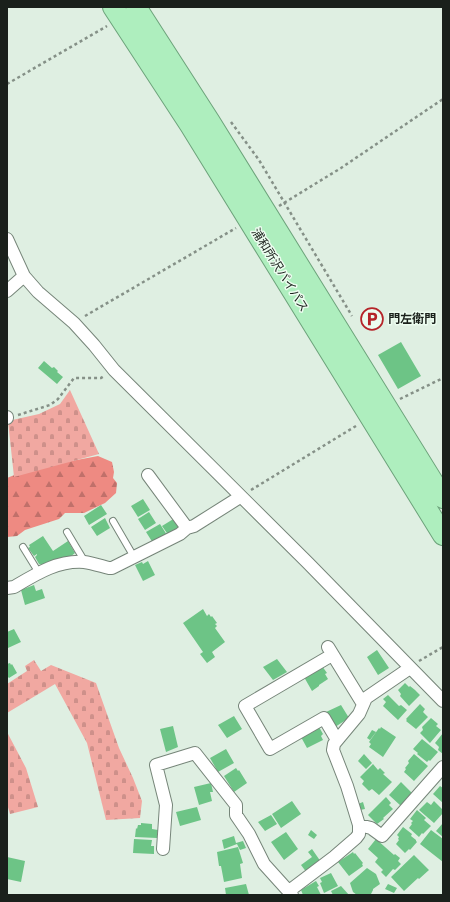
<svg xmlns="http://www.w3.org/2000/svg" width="450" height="902" font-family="'Open Sans','Noto Sans JP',sans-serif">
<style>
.forest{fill:url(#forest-firs)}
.cemetery{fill:url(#cemetery-stones)}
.building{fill:#6dc486}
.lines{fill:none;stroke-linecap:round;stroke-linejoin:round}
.service-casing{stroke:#768579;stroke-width:8}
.minor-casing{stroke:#768579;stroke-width:14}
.trunk-casing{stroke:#6da37b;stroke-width:22}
.path{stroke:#859087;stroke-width:2.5;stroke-dasharray:3 3;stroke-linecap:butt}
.service{stroke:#fff;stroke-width:6}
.minor{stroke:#fff;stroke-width:12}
.trunk{stroke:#aeeebe;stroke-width:20}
.labels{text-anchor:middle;stroke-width:3;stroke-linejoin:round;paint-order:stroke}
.street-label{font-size:12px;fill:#1a201b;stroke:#ecfcef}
.poi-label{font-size:12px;font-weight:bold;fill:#1a201b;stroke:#ecfcef;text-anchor:start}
</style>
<defs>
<pattern id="forest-firs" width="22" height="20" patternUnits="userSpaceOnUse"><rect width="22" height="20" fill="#ee8a82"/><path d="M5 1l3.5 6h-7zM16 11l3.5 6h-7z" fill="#c0706a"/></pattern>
<pattern id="cemetery-stones" width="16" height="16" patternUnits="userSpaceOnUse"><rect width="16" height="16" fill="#f1a8a1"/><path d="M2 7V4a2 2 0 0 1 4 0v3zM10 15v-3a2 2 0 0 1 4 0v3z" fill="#ce908a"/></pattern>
</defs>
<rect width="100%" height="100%" fill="#dfefe2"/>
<path class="forest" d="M98,456L112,462L114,472L113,478L117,483L116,493L105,503L84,513H65L59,519L25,530L17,536L7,537V478L29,469Z"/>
<path class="cemetery" d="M70,390L99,454L14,477L8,421L39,414L60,404Z
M34,660L41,671L51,665L96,683L119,748L133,778L142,801L140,818L106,820L87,743L55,684L7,713V684L27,671L25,666Z
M7,732L26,768L38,807L10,814L7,804Z"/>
<path class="building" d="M401,342L421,376L398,389L378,355Z
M44,361L52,368L54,367L58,371L57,372L63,377L57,384L38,368Z
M143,499L150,510L138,517L131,506Z
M101,505L107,514L89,525L84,516Z
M149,512L156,523L145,530L138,519Z
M105,518L110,528L97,536L91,527Z
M175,518L181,528L169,536L162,526Z
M160,524L167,535L153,543L146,532Z
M43,536L53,551L68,541L75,553L70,557L45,566L39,564L35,557L37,555V554L34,556L28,548L30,547L29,545Z
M148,561L155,575L143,581L135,565L142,562L143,564Z
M34,585L36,591L42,589L45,598L25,605L21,590Z
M203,609L207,616L209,614L211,617L212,616L217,623L215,624L217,626L215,628L225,642L212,652L215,657L207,663L200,654L203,652L183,623Z
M14,629L21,642L8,648L7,632Z
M377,650L389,668L378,675L367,657Z
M277,659L287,672L273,680L263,667Z
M10,663L11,665L12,664L17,673L9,678L7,676V664Z
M322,666L327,673L325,674L328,679L319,685V686L312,691L304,677Z
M405,683L409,687L410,686L415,690L420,695L409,706L400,696L401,694L398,690Z
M388,695L399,706L401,705L407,710L398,720L383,706L386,702L383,699Z
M420,704L425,709L423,712L428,717L416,729L406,721L407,720L406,719Z
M341,705L349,718L335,727L326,712Z
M234,716L242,729L227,738L218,725Z
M431,718L438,724L436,726L441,730L430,743L420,733L423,730L422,727Z
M173,726L178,747L166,752L160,729Z
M319,727L323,734L321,736L323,740L307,748L301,737Z
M381,727L396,737L383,757L369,747L371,744L369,742L379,728L380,729Z
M372,730L376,732L370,740L367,738Z
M443,733V754L438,750L439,747L435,743Z
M422,739L438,752L430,761L429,760L427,762L417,754L418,753L413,749Z
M226,749L234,763L218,772L210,758Z
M364,754L372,763L366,769L358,761Z
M414,754L428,766L414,781L404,772L406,769L405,768L409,763L408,761Z
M373,764L378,770L380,768L385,773L383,774L392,782L379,795L372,789L369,791L362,784L364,781L360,777Z
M236,768L238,771L239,770L247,783L234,792L224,776Z
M401,782L412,793L401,806L389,795Z
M211,783L213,792H210L212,801L199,805L194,787Z
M440,786L443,788V803L433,794Z
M386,797L391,803L389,805L393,809L383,818L384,819L377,824L368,815Z
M292,801L301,814L281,828L272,814Z
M434,801L443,810V813L434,823L419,810L427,802L431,805Z
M363,802L365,809L360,810L358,804Z
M197,807L201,820L180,826L176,812Z
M417,810L426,818L424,820L431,826L423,834L422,833L419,837L409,828L412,824L411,823L413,821L410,819Z
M271,815L277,824L265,831L258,822Z
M141,823L152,824V829L158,830L157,838L135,837L136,828L137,829L138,825H141Z
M443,823V837L436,831Z
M403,827L412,834L411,836L416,840V841L417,842L410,850L409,849L405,853L396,844L399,840L398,839L399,837L397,835Z
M311,830L317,835L314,839L308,835Z
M431,830L443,839V862L420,844Z
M286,832L298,849L284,860L271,842Z
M234,836L236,843L243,841L246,848L240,850L237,844L224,849L222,840Z
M134,839L152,840L151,846H154V854L133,853Z
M376,839L394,855L395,854L400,858L398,861L401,864L395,870L393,869L386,877L381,872L383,870L375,862L378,858L368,849Z
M238,847L243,863L240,864L242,878L224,882L221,866H219L217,852Z
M312,849L321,862L307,873L301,865L312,857L308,852Z
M353,852L354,854L355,853L363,863L362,864L363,866L349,876L338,862Z
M414,855L429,870L419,879L418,878L404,891L391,877Z
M7,857L25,861L21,882L7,879Z
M367,868L376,874L380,884L373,889V890L371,894L357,895L353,892L350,883Z
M331,873L338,886L324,893L320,883L322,882L320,878Z
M316,881L319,886L317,887L321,895H303L301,890Z
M246,884L249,895H226L225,888Z
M388,884L397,888L394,893L385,889Z
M341,886L349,895H333L331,891Z"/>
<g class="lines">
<g class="service-casing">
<path id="service" d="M113,521L134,557
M67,532L85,562
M23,547L39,573"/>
</g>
<g class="minor-casing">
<path id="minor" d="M7,239L24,276L38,292L74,323L94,345L114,370L308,563L443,701
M7,291L24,276
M7,418V417
M148,475L187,528
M7,588L14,587C36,574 58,560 84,562C92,563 101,566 109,568H112L180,534L187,528L194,526L240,497
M328,647L363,704
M332,655L245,706L270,749L324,718L337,740
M359,825L371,828L382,836L443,767
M163,849L166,805L156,765L195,753L236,805V815L249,834L264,864L292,895
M289,891L334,857L356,838L359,834V825L347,786L333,750L334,744L359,714L366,698L410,668"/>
</g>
<g class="trunk-casing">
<path id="trunk" d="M113,7L190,125L443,535
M136,7L210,122L443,498"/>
</g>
<path class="path" d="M7,84L107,26
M231,122L259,160L352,316
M279,206L341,168L443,99
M85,316L236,228
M400,399L443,378
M18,415L50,405L58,399L74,378H101L104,376
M251,490L356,426
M419,661L443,647"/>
<use href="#service" class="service"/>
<use href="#minor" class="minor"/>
<use href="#trunk" class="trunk"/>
</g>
<defs>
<g id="parking-ring" transform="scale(1.15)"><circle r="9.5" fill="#ecfcef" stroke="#b52429" stroke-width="1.5"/><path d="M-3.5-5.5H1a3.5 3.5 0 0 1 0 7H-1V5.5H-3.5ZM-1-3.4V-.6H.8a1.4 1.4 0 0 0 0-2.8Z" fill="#b52429"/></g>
</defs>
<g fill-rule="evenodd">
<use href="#parking-ring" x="372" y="319"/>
</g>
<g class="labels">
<g class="street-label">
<text transform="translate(280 270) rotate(58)" y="4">浦和所沢バイパス</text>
</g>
<g class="poi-label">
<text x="388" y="323">門左衛門</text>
</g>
</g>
<rect width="450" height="902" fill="none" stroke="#1a201b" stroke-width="16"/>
</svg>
